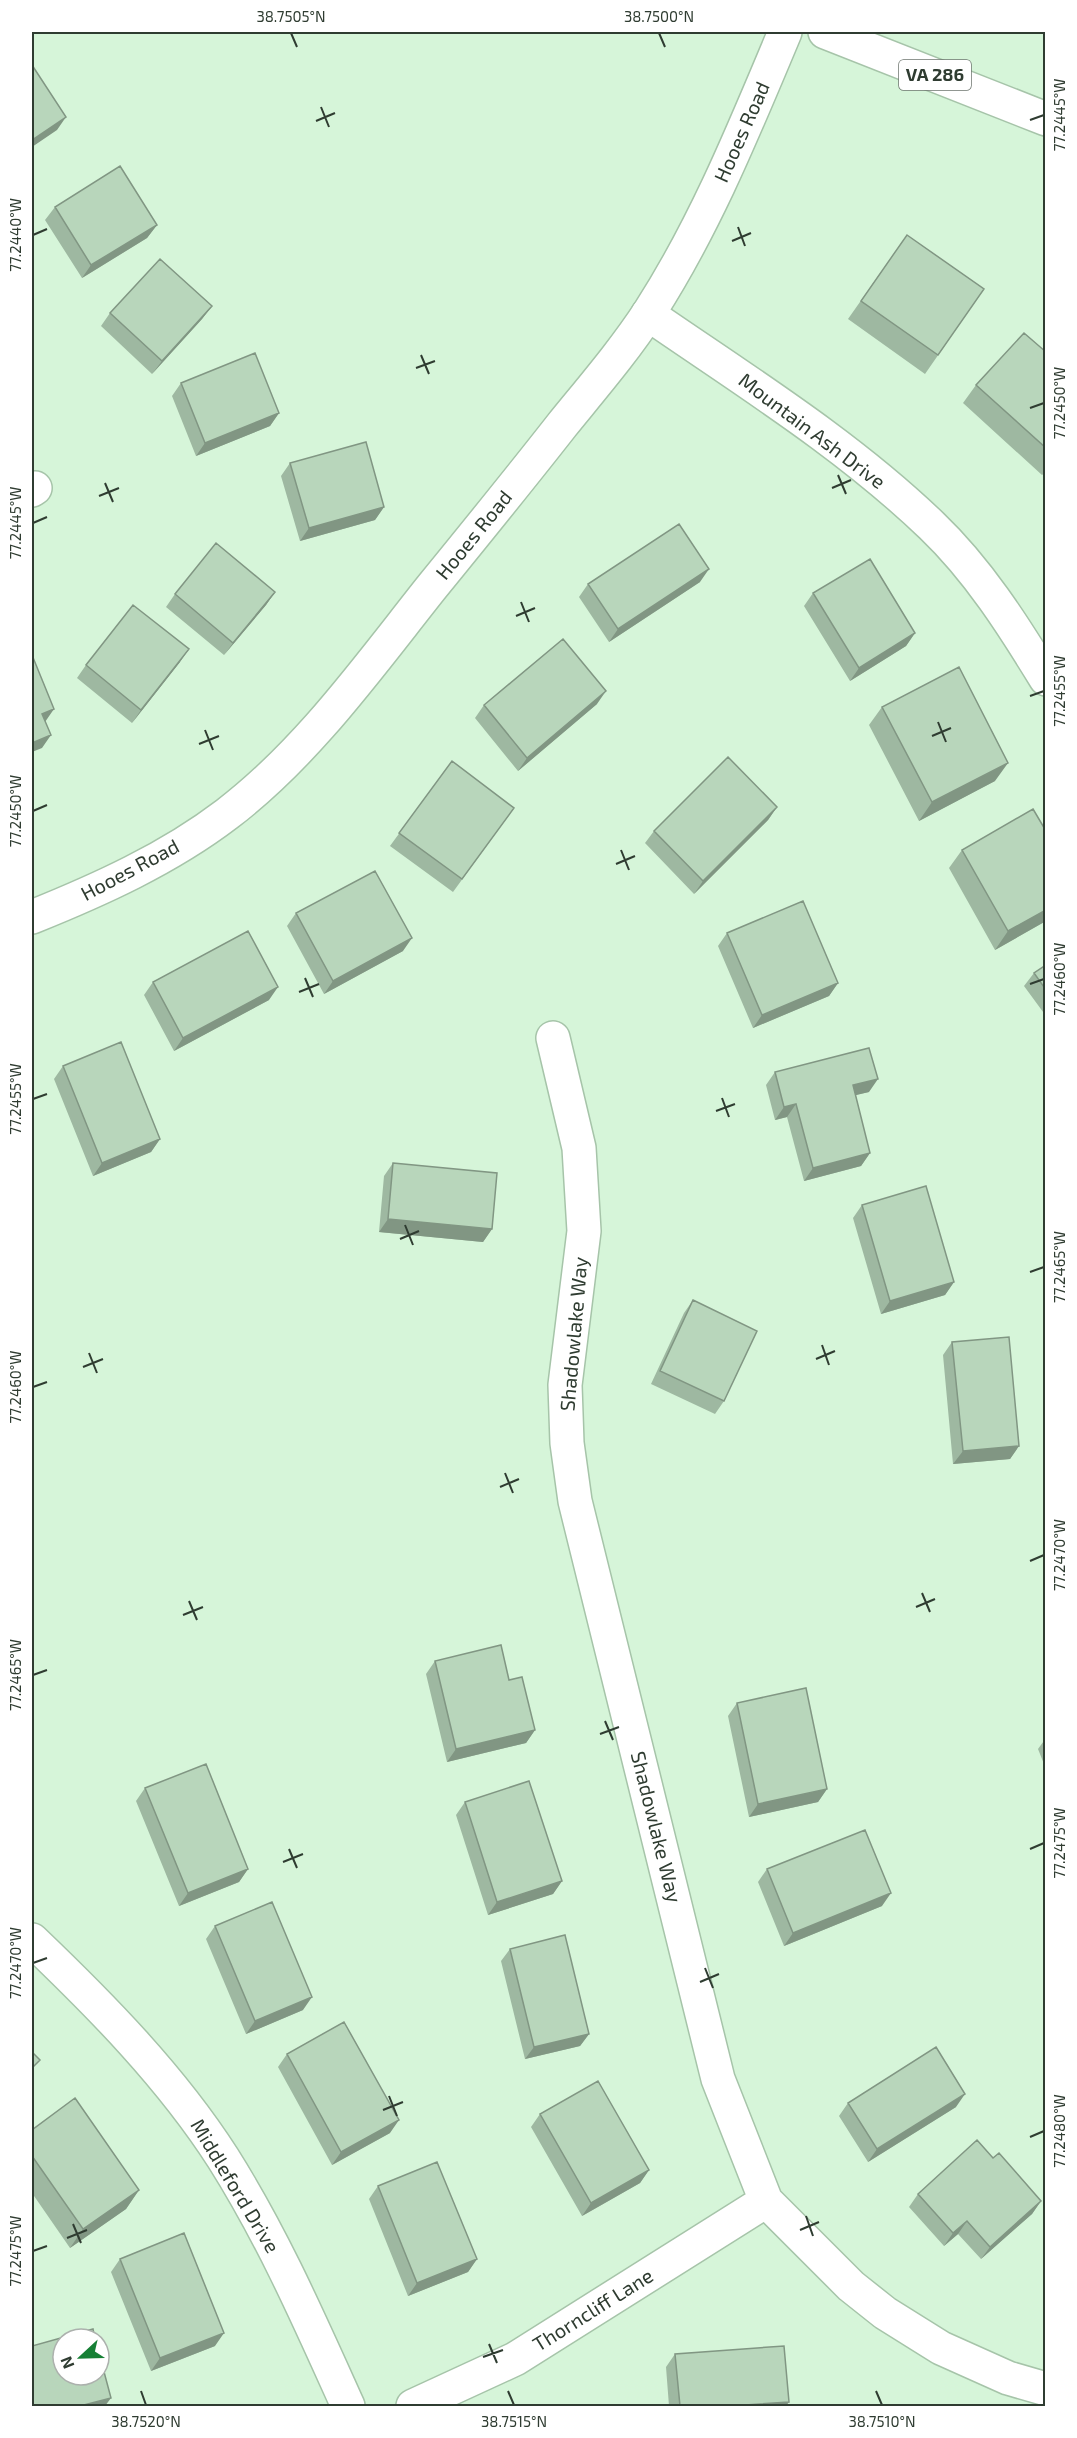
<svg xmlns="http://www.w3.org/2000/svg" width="1077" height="2438" font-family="'Exo 2',sans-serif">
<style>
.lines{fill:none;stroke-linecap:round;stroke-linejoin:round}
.street-casing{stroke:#a6c4a9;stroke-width:36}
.secondary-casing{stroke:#a6c4a9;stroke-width:36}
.highway-casing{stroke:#a6c4a9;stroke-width:36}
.street{stroke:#fff;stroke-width:33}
.secondary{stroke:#fff;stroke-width:33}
.highway{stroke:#fff;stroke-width:33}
.wall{fill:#9eb8a1}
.shaded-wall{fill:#819683}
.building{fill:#b8d6bb;stroke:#819683;stroke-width:1.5}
.ticks{fill:none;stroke:#2f3c31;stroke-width:2}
.labels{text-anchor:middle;stroke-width:6;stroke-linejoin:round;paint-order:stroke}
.shield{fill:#fff;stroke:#6d766f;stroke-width:1.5}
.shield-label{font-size:18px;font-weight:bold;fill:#2f3c31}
.street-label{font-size:20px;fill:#2f3c31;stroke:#fff}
.neatline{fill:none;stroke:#2f3c31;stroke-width:2}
.ticks-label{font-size:15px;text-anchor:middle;fill:#2f3c31}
</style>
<rect width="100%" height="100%" fill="#d6f5d9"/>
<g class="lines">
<g class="street-casing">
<path id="street" d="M648,314C745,381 847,444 932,526C978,570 1013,625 1046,679
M32,490L35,488
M553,1038L579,1148L584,1231L565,1385L567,1443L575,1501L718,2079L766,2201L851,2286L885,2313L941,2348L1008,2378L1046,2389
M32,1940C101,2006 171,2077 223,2158C273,2237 310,2322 348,2406
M413,2406L515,2359L766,2201"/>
</g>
<g class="secondary-casing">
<path id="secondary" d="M32,917C99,890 168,859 227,814C307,753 369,666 431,588C475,534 519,480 562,425C592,388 624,351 650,311C706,224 745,127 785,32"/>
</g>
<g class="highway-casing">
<path id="highway" d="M825,32L1046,119"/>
</g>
<use href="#street" class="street"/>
<use href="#secondary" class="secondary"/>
<use href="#highway" class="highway"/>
</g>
<path class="wall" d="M55,207L157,225L147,238L82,278L45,220Z
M907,235L984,289L925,374L848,319Z
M212,306L202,319L152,374L101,326L110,313Z
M1046,352V472L1042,475L963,403L976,385Z
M181,383L279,413L270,426L196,456L172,396Z
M290,463L384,507L375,520L300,541L281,476Z
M700,582L609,642L579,597L588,584Z
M275,592L266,605L224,655L166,607L175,594Z
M813,593L915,633L906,646L850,681L804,606Z
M180,662L132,723L77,678L86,665Z
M597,704L518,771L475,718L484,705Z
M882,707L995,781L919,821L869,725Z
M452,761L514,808L453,892L390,846Z
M777,807L768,820L694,894L645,843L654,831Z
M962,850L1046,921L995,950L949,868Z
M296,913L403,951L324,994L287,926Z
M727,933L838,983L829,996L753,1028L718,946Z
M1046,965V1016L1024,986L1034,973Z
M153,982L269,1000L174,1051L144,995Z
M63,1066L160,1139L151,1152L93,1176L54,1079Z
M775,1072L869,1092L855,1095L870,1153L861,1166L804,1181L787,1117L775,1120L766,1085Z
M393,1163L492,1229L483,1242L379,1232L384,1176Z
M862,1205L954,1282L945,1295L881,1314L853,1218Z
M693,1300L724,1401L715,1414L651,1384L684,1313Z
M952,1342L1019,1446L1010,1459L953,1464L943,1355Z
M435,1661L509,1680L535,1730L526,1743L447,1762L426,1674Z
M737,1703L827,1789L818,1802L749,1817L728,1716Z
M1046,1738V1769L1038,1749Z
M145,1788L248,1869L239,1882L179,1906L136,1801Z
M465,1802L562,1881L553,1894L488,1915L456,1815Z
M767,1869L882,1906L784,1946L758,1882Z
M215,1926L303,2010L246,2034L206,1939Z
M510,1949L589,2034L580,2046L525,2059L501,1961Z
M287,2054L390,2133L332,2165L278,2067Z
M848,2103L956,2107L868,2162L839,2116Z
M540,2114L649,2170L640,2183L582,2216L531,2127Z
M32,2130L139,2190L126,2209L70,2248L32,2193Z
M993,2158L1041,2201L1032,2214L981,2259L958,2234L944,2246L909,2207L918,2194Z
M378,2186L477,2259L468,2272L408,2296L369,2199Z
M120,2259L215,2346L151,2371L111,2272Z
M675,2354L786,2406H669L666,2367Z"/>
<path class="shaded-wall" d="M66,117L57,130L32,147V140Z
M157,225L147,238L82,278L91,265Z
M212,306L202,319L152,374L162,361Z
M279,413L270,426L196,456L205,443Z
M384,507L375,520L300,541L309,528Z
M709,569L700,582L609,642L618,629Z
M275,592L266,605L224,655L233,643Z
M915,633L906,646L850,681L859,668Z
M189,649L180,662L132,723L141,710Z
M606,691L597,704L518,771L527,758Z
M54,709L45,722L42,714Z
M51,735L42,748L32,752V743Z
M1008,763L995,781L919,821L932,802Z
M777,807L768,820L694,894L703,881Z
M1046,910V921L995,950L1008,931Z
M412,938L403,951L324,994L333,981Z
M838,983L829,996L753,1028L762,1015Z
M278,987L269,1000L174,1051L183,1038Z
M878,1079L869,1092L844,1098L853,1085Z
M796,1104L787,1117L775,1120L784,1107Z
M160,1139L151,1152L93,1176L102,1163Z
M870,1153L861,1166L804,1181L813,1168Z
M388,1219L492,1229L483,1242L379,1232Z
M954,1282L945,1295L881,1314L890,1301Z
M1019,1446L1010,1459L953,1464L963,1451Z
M535,1730L526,1743L447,1762L456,1749Z
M827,1789L818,1802L749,1817L758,1804Z
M248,1869L239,1882L179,1906L188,1893Z
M562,1881L553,1894L488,1915L497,1902Z
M891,1893L882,1906L784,1946L793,1933Z
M312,1997L303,2010L246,2034L255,2021Z
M589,2034L580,2046L525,2059L534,2047Z
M965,2094L956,2107L868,2162L877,2149Z
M399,2120L390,2133L332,2165L341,2152Z
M649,2170L640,2183L582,2216L591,2203Z
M139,2190L126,2209L70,2248L83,2229Z
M1041,2201L1032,2214L981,2259L990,2247Z
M967,2221L958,2234L944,2246L953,2233Z
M477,2259L468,2272L408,2296L417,2283Z
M224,2333L215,2346L151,2371L160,2358Z
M111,2398L105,2406H80Z
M789,2402L786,2406H730Z"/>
<path class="building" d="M32,65L66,117L32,140Z
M120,166L157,225L91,265L55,207Z
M907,235L984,289L938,355L861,301Z
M160,259L212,306L162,361L110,313Z
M1024,333L1046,352V448L976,385Z
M255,353L279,413L205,443L181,383Z
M366,442L384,507L309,528L290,463Z
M679,524L709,569L618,629L588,584Z
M216,543L275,592L233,643L175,594Z
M870,559L915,633L859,668L813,593Z
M133,605L189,649L141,710L86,665Z
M563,639L606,691L527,758L484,705Z
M32,655L54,709L42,714L51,735L32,743Z
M959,667L1008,763L932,802L882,707Z
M728,757L777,807L703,881L654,831Z
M452,761L514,808L462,879L399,833Z
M1033,809L1046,831V910L1008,931L962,850Z
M375,871L412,938L333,981L296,913Z
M803,901L838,983L762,1015L727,933Z
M248,931L278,987L183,1038L153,982Z
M1046,965V990L1034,973Z
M121,1042L160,1139L102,1163L63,1066Z
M869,1048L878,1079L853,1085L870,1153L813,1168L796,1104L784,1107L775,1072Z
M393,1163L497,1173L492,1229L388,1219Z
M926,1186L954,1282L890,1301L862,1205Z
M693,1300L757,1331L724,1401L660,1371Z
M1009,1337L1019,1446L963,1451L952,1342Z
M501,1645L509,1680L522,1677L535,1730L456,1749L435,1661Z
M806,1688L827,1789L758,1804L737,1703Z
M206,1764L248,1869L188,1893L145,1788Z
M529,1781L562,1881L497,1902L465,1802Z
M865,1830L891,1893L793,1933L767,1869Z
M272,1902L312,1997L255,2021L215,1926Z
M565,1935L589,2034L534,2047L510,1949Z
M344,2022L399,2120L341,2152L287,2054Z
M936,2047L965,2094L877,2149L848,2103Z
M32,2052L40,2060L32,2068Z
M598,2081L649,2170L591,2203L540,2114Z
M75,2098L139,2190L83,2229L32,2156V2130Z
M977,2140L993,2158L999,2153L1041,2201L990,2247L967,2221L953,2233L918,2194Z
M437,2162L477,2259L417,2283L378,2186Z
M184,2233L224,2333L160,2358L120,2259Z
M93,2329L95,2339H63V2375H99V2353L111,2398L80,2406H32V2346Z
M784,2346L789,2402L730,2406H680L675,2354Z"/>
<path class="ticks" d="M291,33L297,47M659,33L665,47M321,107L329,127M1030,120L1044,115M316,121L335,113M738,227L745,246M33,235L47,229M732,241L751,233M421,355L429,374M416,368L435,361M1030,408L1044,403M838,475L846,494M105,483L113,502M832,488L851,480M99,496L119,488M33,523L47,517M521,602L529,622M516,616L535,608M1030,696L1044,691M938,722L946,742M205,730L213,750M932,736L951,728M199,744L219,736M33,811L47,805M621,850L629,870M616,864L635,856M305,978L313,997M1030,984L1044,979M299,992L319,984M722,1098L729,1117M33,1099L47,1094M716,1111L735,1104M405,1225L413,1245M400,1239L419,1231M1030,1272L1044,1267M822,1345L829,1365M89,1353L97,1373M816,1359L835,1351M83,1367L103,1359M33,1387L47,1382M505,1473L513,1493M500,1487L519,1479M1030,1561L1044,1555M922,1593L930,1612M189,1601L197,1620M916,1607L935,1599M183,1615L203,1607M33,1675L47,1670M605,1721L613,1740M600,1734L619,1727M289,1849L297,1868M1030,1849L1044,1843M283,1862L303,1854M33,1963L47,1958M705,1968L713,1988M700,1982L719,1974M389,2096L397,2116M383,2110L403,2102M1030,2137L1044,2131M806,2216L813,2236M73,2224L81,2243M800,2230L819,2222M67,2238L87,2230M33,2251L47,2246M489,2344L497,2363M483,2357L503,2350M141,2391L146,2405M508,2391L514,2405M876,2391L882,2405"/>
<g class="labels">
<rect class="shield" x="899" y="60" width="72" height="30" rx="4.5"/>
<g class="shield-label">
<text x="935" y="81">VA 286</text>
</g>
<g class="street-label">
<text transform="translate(742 132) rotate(-66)" y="7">Hooes Road</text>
<text transform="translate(812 431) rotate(37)" y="7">Mountain Ash Drive</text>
<text transform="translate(474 535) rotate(-51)" y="7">Hooes Road</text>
<text transform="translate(130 870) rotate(-28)" y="7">Hooes Road</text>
<text transform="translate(574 1334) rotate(-85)" y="7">Shadowlake Way</text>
<text transform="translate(656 1827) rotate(76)" y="7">Shadowlake Way</text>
<text transform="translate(235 2186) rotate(59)" y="7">Middleford Drive</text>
<text transform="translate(593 2310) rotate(-32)" y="7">Thorncliff Lane</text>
</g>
</g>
<rect width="1077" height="2438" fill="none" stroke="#ffffff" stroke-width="66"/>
<g transform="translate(81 2357) rotate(248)"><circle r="28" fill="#ffffff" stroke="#acb1ad" stroke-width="1.5"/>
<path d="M0-4.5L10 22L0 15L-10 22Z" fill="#168035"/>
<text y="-9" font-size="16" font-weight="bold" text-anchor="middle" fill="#2f3c31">N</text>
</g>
<rect x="33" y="33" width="1011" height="2372" class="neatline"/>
<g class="ticks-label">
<text x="291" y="22">38.7505°N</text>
<text x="659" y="22">38.7500°N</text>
<text transform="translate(1060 115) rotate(-90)" y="5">77.2445°W</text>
<text transform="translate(16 235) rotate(-90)" y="5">77.2440°W</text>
<text transform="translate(1060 403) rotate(-90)" y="5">77.2450°W</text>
<text transform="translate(16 523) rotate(-90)" y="5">77.2445°W</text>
<text transform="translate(1060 691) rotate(-90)" y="5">77.2455°W</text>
<text transform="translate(16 811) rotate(-90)" y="5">77.2450°W</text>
<text transform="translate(1060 979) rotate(-90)" y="5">77.2460°W</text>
<text transform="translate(16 1099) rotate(-90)" y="5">77.2455°W</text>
<text transform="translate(1060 1267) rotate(-90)" y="5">77.2465°W</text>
<text transform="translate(16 1387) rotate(-90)" y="5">77.2460°W</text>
<text transform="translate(1060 1555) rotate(-90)" y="5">77.2470°W</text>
<text transform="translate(16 1675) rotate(-90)" y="5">77.2465°W</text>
<text transform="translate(1060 1843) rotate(-90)" y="5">77.2475°W</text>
<text transform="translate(16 1963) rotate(-90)" y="5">77.2470°W</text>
<text transform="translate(1060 2131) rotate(-90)" y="5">77.2480°W</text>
<text transform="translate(16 2251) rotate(-90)" y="5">77.2475°W</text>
<text x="146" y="2427">38.7520°N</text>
<text x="514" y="2427">38.7515°N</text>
<text x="882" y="2427">38.7510°N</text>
</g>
</svg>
